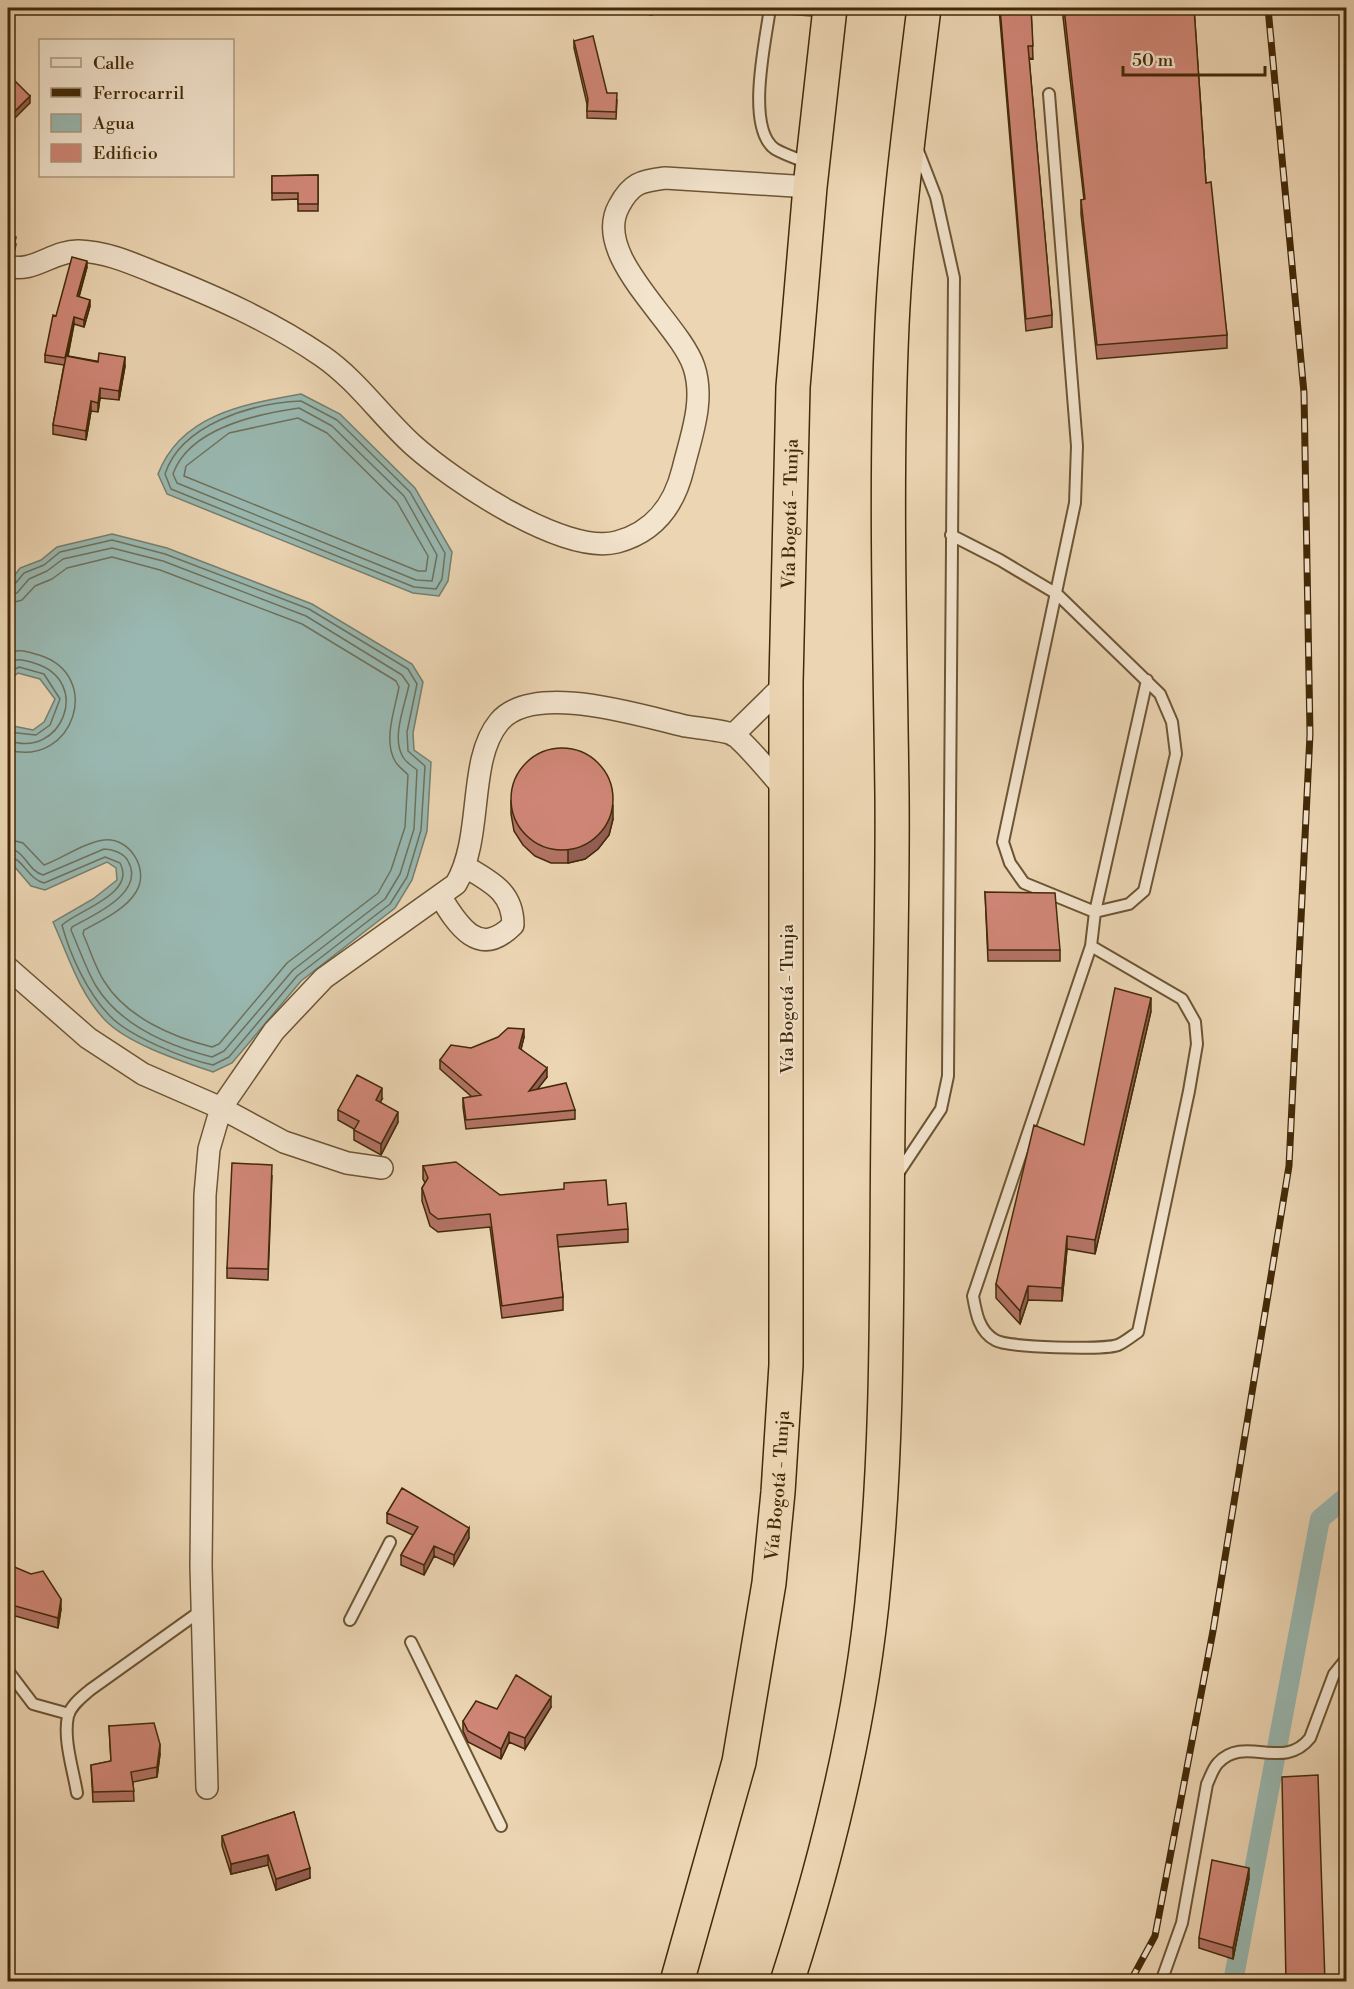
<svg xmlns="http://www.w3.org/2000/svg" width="1354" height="1989" font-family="'Libre Bodoni',serif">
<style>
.water{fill:#99b8b1;stroke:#767f6d;stroke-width:1.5}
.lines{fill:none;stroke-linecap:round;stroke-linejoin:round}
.shore{stroke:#6e715c;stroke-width:1.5}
.canal{stroke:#99b8b1;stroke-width:20}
.lane-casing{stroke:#6c5533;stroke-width:14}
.street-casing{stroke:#6c5533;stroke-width:24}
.highway-casing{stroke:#422a08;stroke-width:36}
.lane{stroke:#f3e4ce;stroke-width:10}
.street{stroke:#f3e4ce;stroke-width:21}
.highway{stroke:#ecd5b3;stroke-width:33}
.rail-casing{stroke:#422a08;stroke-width:7}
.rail{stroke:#f3e4ce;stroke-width:4.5;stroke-dasharray:14;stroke-linecap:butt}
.wall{fill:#b37366;stroke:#422a08;stroke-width:1.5}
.shaded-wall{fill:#925e53;stroke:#422a08;stroke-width:1.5}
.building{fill:#d08677;stroke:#422a08;stroke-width:1.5}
.labels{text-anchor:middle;stroke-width:4.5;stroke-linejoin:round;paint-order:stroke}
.street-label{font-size:18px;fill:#422a08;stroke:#f3e4ce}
</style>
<rect width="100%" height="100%" fill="#ecd5b3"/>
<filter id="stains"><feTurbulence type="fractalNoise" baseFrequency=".00333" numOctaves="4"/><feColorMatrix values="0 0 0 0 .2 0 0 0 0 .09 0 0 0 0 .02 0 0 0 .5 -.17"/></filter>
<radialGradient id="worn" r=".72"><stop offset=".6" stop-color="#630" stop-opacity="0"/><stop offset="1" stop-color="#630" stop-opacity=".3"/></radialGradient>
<path class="water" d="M301,394L340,414L415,488L452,552L448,581L439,596L413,593L167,494L158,474C181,414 245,404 301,394Z
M112,534L167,548L312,604L412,664L423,682L413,733L414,750L431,762L427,831L412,880L395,908L301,981L232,1063L213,1072C181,1061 128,1044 105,1020C79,993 68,955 53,922L93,899L117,880L116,868L107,862L45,890L31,886L8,859V725L33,730L44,722L55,699L40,679L18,673L8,681V584L20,568L41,560L57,547Z"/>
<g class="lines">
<path class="shore" d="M301,401L337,420L410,492L445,553L442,579L436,589L414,587L171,489L165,474C181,424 253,403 301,401Z
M299,408L332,426L404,496L437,555L432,581L416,580L177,483L173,474C189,428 257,414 299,408Z
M298,418L327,433L397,502L428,556L426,571H418L184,476L186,466L229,433Z
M8,587L14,585L24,573L44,565L60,552L112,540L165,554L309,609L408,669L417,684L407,732L408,751L425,766L421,830L407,877L390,904L297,976L229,1057L213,1065C185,1059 128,1036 109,1015C87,992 70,955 62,925C79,910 137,893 120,863L105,857L44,883C28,879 23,858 8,856
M8,595L17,593L29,579L47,571L63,559L112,548L163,561L306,616L402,675L409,685C405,705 391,738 403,757C406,763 413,766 417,770L414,829L400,874L385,899L293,970L224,1051L212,1057C169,1046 120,1025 96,986C86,969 79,948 71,930L72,927C93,915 146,893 128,861C124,853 112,849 104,849L43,875C28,871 25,850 8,848
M8,604L22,600L35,586L52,579L67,568L112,557L160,570L302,624L396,681L399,687C395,709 383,740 395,761C398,767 404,770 408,775L405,827L391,870L378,893L287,963L219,1044L212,1047C172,1037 126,1017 104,981C95,967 90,949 83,934L84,930C101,921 126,909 136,892C150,870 130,837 104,840C83,843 63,858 44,865L23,843L8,839
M8,653C19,648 28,652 39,655C104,675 74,768 8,750
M8,664C17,657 24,660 34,663C94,681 61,761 8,740
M8,673L19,667L44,674L60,699L50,725L36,735L8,732"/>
<path class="canal" d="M1233,1982L1320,1519L1346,1497"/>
<g class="lane-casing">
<path id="lane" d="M770,8C766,39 745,128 775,149C785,155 799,159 810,164
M790,8L827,11
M951,535L1000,560L1057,594L1160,694L1172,722L1176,754L1144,891L1129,904L1095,912L1024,883L1010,863L1003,842L1075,503L1077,446L1049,94
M1091,946L1182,999L1195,1022L1197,1044L1189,1091L1138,1332C1132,1336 1125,1342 1118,1345C1103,1350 1008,1348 995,1340C979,1331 976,1313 973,1296L1091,946L1095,912L1147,680
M897,1175L941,1109L948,1076L954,278L936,197L917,148
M350,1620L390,1542
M411,1642L501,1826
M8,1671L33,1704L69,1714
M77,1793C73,1769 63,1739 68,1716C71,1705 82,1697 90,1690L202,1610
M1161,1982L1182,1923L1207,1784C1210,1778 1213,1768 1218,1763C1245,1734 1283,1772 1310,1738L1334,1674L1346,1659"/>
</g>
<g class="street-casing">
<path id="street" d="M8,266C32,274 54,250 79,251C107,252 131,263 156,273C214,296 271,321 322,356C357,380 382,417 413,445C452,480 564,556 617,542C654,532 674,506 683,469C691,436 705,401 694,367C679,322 591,256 619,206C631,183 641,181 665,178L810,187
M733,735L786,683
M440,896C458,926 479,959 513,925C513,892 491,882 466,867
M8,968L88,1038L143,1074L221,1108L284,1142L347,1163L382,1168
M207,1788L201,1566L205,1195L209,1149L221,1108L274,1031L324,978L456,884C484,836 467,761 499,722C533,681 641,716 685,726C696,728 725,730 734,735C746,743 775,779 787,792"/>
</g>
<g class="highway-casing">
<g id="highway">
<path id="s1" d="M677,1982L739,1762L769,1583L778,1492L786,1365V683L793,387L810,187L830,8"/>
<path d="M787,1982C829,1852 862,1718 874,1582C889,1430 886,1277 888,1124C889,1014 893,904 892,794C890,638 885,482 892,325C897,219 911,113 924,8"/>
</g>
</g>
<use href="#lane" class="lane"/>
<use href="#street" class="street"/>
<use href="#highway" class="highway"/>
<g class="rail-casing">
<path id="rail" d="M1130,1982L1155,1936L1213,1631L1289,1166L1310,734L1304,393L1268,8"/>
</g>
<use href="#rail" class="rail"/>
</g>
<path class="wall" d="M631,8H653L652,15L631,11Z
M999,8H1031L1033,59L1029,58L1052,315V327L1026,331Z
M1062,8H1194L1206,183L1227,335V348L1097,359L1081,214V200H1084Z
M574,41L607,93L617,100L616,119L587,118V104L574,48Z
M318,175V211H298V199L272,200V176Z
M8,235L16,244L14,254L8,255Z
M87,267L79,297L90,306L84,327L74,324L68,356L125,366L119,400L100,398L98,412L91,411L86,440L53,434V425L64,365L45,362V355L56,316Z
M511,801L613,819L609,835L598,849L585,859L568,863H551L535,856L523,845L514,831L511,814Z
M985,892L1060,950V961H988Z
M1151,1011L1095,1254L1067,1249L1062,1301L1028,1300L1020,1324L996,1298V1284L1084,1145Z
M524,1037L521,1049L547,1077L537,1089L575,1110V1119L466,1129L463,1107V1098L472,1097L440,1069V1060L471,1048Z
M382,1099L380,1102L398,1122L381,1155L354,1140V1129L338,1120V1110Z
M423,1166L500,1195L608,1205L628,1229V1242L558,1247L563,1297V1310L502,1318L490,1227L438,1232L430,1226L422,1201V1188L425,1183L423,1179Z
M272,1175L268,1280L227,1278V1268Z
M387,1513L469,1538L454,1565L434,1556L424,1575L401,1565V1555L413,1535L387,1523Z
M8,1580L61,1609L58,1628L8,1614Z
M551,1707L525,1749L509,1742L501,1759L468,1742L463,1731V1721L497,1709Z
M109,1726L160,1754L157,1777L133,1782L134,1801L93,1802L91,1765L111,1761Z
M294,1812L310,1878L276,1890L268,1865L231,1874L222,1846V1836Z
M1249,1878L1233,1959L1199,1948V1938Z"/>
<path class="shaded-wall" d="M30,96V103L8,125V118Z
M13,127V134L8,145V138Z
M87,261V267L77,303V296Z
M90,300V306L84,327V320Z
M74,317V324L66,365V358Z
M125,357V366L119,400V391Z
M100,388V398L98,412V403Z
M91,401V411L86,440V431Z
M613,806V819L609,835L598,849L585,859L568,863V850Z
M1151,998V1011L1095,1254V1240Z
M524,1029V1037L519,1057V1048Z
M547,1068V1077L529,1100V1091Z
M382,1088V1099L376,1110V1100Z
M398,1112V1122L381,1155V1144Z
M1067,1236V1249L1062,1301V1288Z
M1028,1286V1300L1020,1324V1311Z
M469,1528V1538L454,1565V1555Z
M434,1546V1556L424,1575V1565Z
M61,1599V1609L58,1628V1618Z
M551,1697V1707L525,1749V1738Z
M509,1732V1742L501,1759V1749Z
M160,1744V1754L157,1777V1767Z
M268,1855V1865L231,1874V1864Z
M310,1868V1878L276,1890V1879Z
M1249,1868V1878L1233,1959V1948Z"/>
<path class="building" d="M1000,8H1031L1033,46H1028L1052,315L1026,319Z
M1064,8H1194L1206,183L1211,182L1227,335L1097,345L1081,200L1085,199Z
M593,36L607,93H617L616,112L587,111L588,99L574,41Z
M14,80L30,96L8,118V86Z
M8,124L13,127L8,138Z
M318,175V204H298V193H272V176Z
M8,235L16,237L14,247L8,248Z
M72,257L87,261L77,296L90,300L84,320L74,317L65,358L45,355L53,315L56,316Z
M99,353L125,357L119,391L100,388L98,403L91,401L86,431L53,425L66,356L98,362Z
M511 799a51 51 0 1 1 102 0a51 51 0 1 1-102 0Z
M985,892L1055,893L1060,950H988Z
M1115,988L1151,998L1095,1240L1067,1236L1062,1288L1028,1286L1020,1311L996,1284L1034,1125L1084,1145Z
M508,1028L524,1029L519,1048L547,1068L529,1091L566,1083L575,1110L466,1120L463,1098L481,1095L440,1060L451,1045L471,1048L498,1037Z
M357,1075L382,1088L376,1100L398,1112L381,1144L354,1130L359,1121L338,1110Z
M456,1162L500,1195L564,1189V1183L606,1180L608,1205L626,1203L628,1229L557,1235L563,1297L502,1306L490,1214L438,1219L430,1213L422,1188L428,1178L423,1166Z
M232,1163L272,1165L268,1269L227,1268Z
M402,1488L469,1528L454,1555L434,1546L424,1565L401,1555L418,1527L387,1513Z
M12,1566L31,1574L43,1571L61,1599L58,1618L8,1604V1580Z
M516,1675L551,1697L525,1738L509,1732L501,1749L468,1731L463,1721L476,1701L497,1709Z
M154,1723L160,1744L157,1767L131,1772L134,1791L93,1792L91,1765L111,1761L109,1726Z
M1318,1775L1325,1982H1286L1282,1777Z
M294,1812L310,1868L276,1879L268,1855L231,1864L222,1836Z
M1212,1860L1249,1868L1233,1948L1199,1938Z"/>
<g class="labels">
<g class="street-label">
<text dy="6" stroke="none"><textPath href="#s1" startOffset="1480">Vía Bogotá - Tunja</textPath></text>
<text transform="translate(787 999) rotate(-90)" y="6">Vía Bogotá - Tunja</text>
<text dy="6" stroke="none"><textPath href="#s1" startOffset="508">Vía Bogotá - Tunja</textPath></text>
</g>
</g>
<rect width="1354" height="1989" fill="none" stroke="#ecd5b3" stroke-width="30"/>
<rect x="9" y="9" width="1336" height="1971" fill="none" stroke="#422a08" stroke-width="3"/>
<rect x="15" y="15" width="1324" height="1959" fill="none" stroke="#422a08" stroke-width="1.5"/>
<rect x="39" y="39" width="195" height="138" fill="#f3e4ce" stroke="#ac9a7f" stroke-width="1.5"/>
<rect x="51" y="58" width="30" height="9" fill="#f3e4ce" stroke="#ac9a7f" stroke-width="1.5"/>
<text x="93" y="69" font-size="18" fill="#422a08">Calle</text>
<rect x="51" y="88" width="30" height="9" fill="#422a08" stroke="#ac9a7f" stroke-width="1.5"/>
<text x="93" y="99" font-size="18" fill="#422a08">Ferrocarril</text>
<rect x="51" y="114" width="30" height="18" fill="#99b8b1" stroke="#ac9a7f" stroke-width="1.5"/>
<text x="93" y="129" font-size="18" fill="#422a08">Agua</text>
<rect x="51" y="144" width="30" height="18" fill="#d08677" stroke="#ac9a7f" stroke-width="1.5"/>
<text x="93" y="159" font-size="18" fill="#422a08">Edificio</text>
<path d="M1123 66v9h142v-9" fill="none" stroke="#422a08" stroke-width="3"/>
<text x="1132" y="66" font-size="18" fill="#422a08" stroke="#f3e4ce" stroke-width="4.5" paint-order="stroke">50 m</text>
<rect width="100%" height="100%" filter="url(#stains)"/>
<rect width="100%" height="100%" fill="url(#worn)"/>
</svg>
